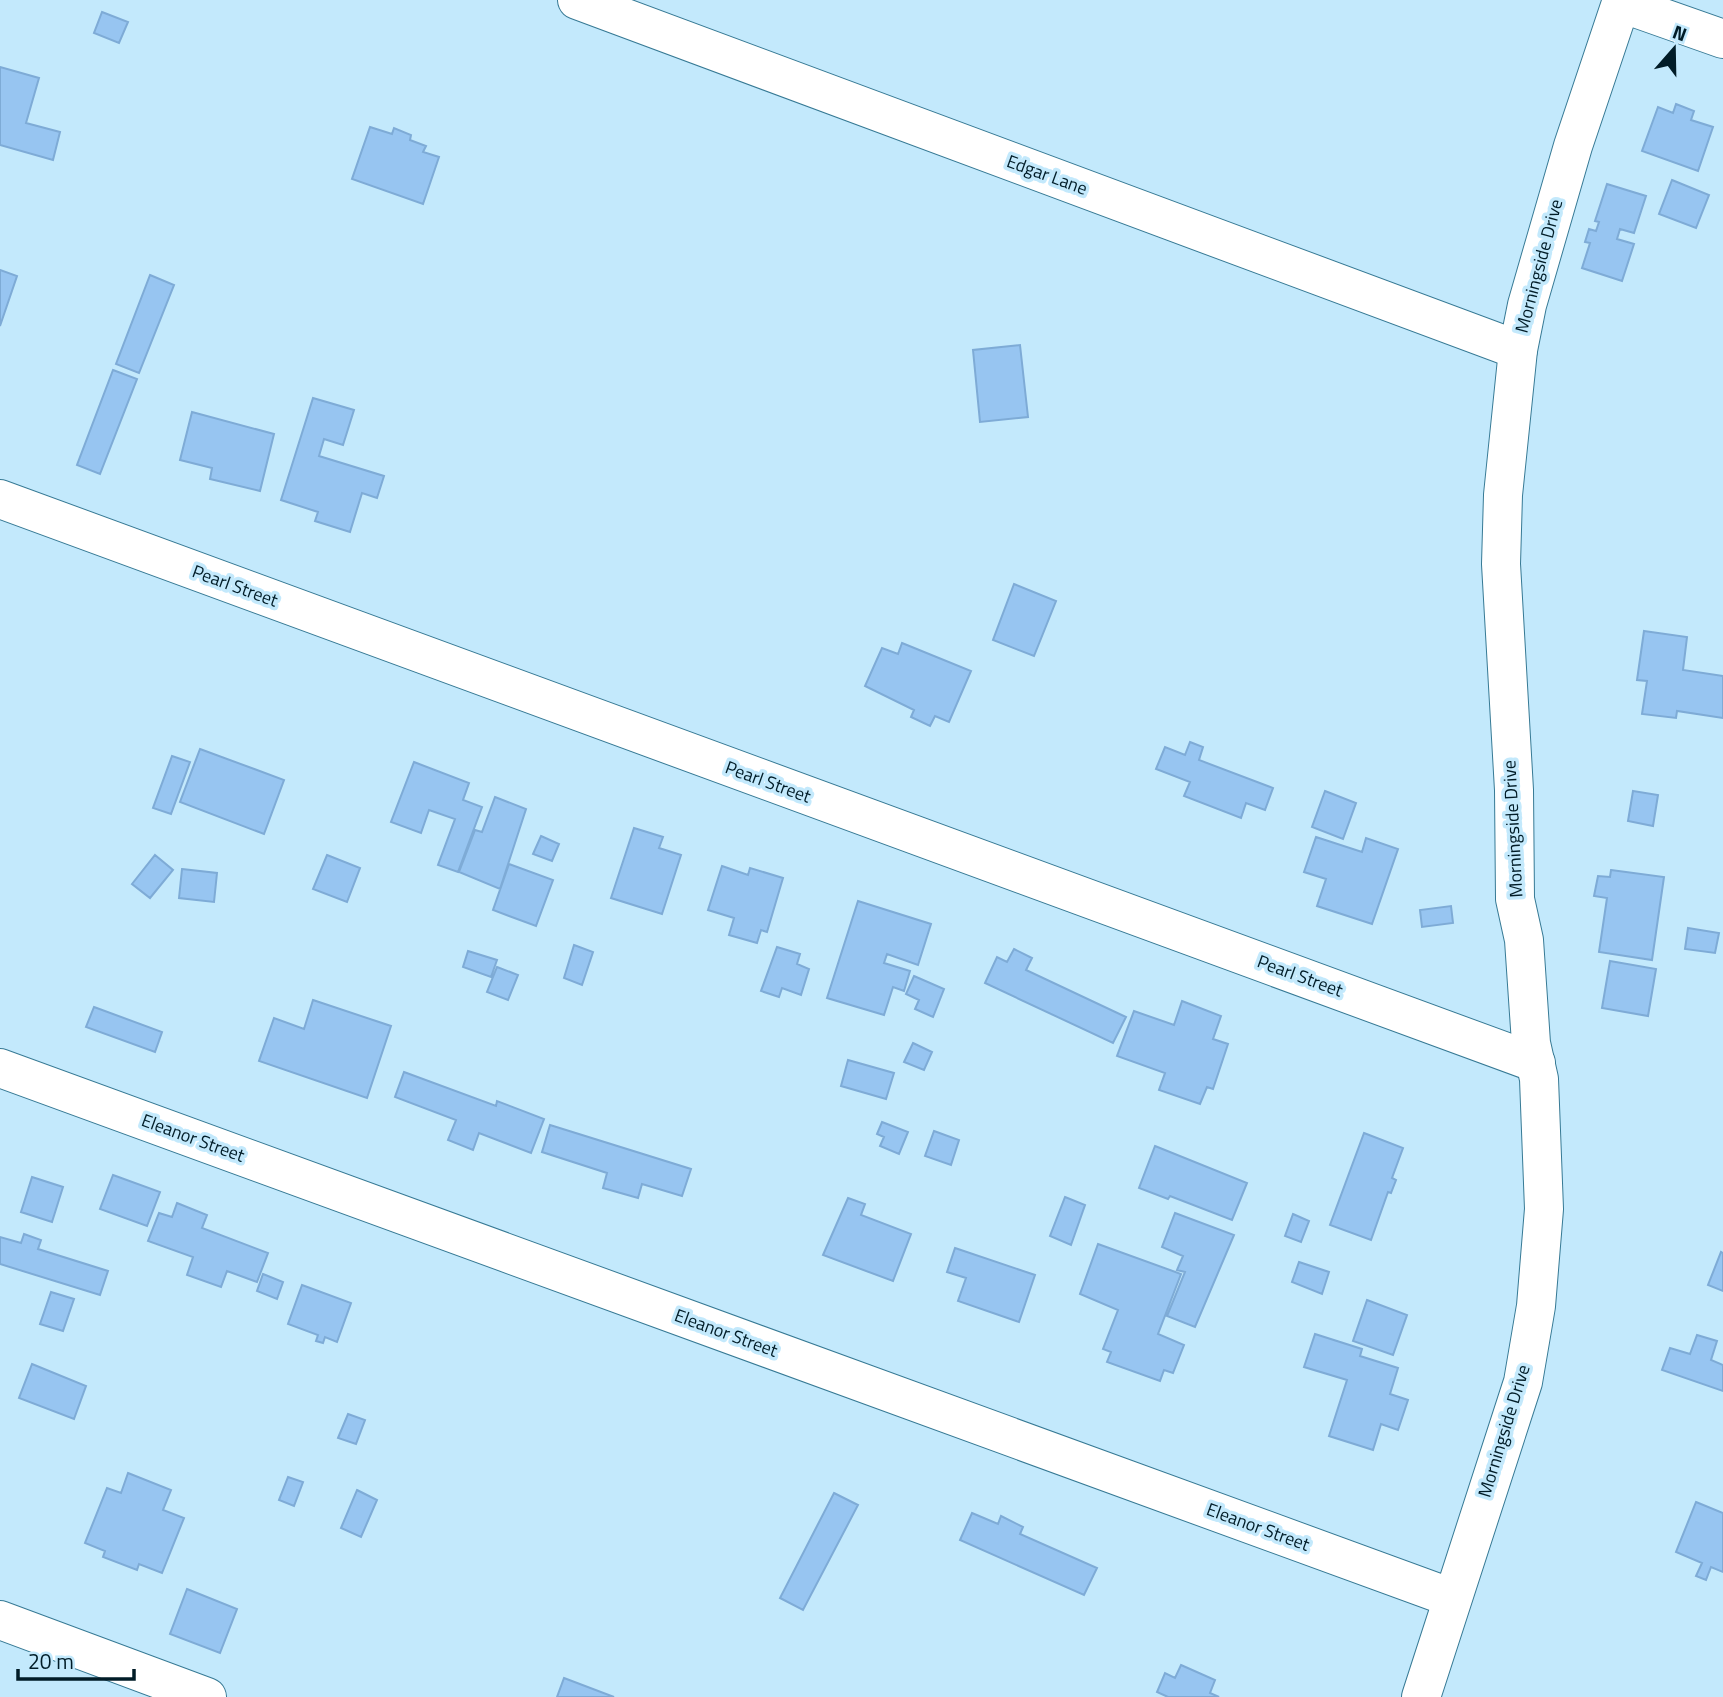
<svg xmlns="http://www.w3.org/2000/svg" width="1723" height="1697" font-family="'Titillium Web',sans-serif">
<style>
.building{fill:#97c5f1;stroke:#7eabd6;stroke-width:2}
.lines{fill:none;stroke-linecap:round;stroke-linejoin:round}
.street-casing{stroke:#377a95;stroke-width:40}
.secondary-casing{stroke:#377a95;stroke-width:40}
.street{stroke:#fff;stroke-width:38}
.secondary{stroke:#fff;stroke-width:38}
.labels{text-anchor:middle;stroke-width:7;stroke-linejoin:round;paint-order:stroke}
.street-label{font-size:18px;fill:#011c27;stroke:#c3e9fc}
</style>
<rect width="100%" height="100%" fill="#c3e9fc"/>
<path class="building" d="M102,12L128,22L119,43L94,33Z
M0,67L39,78L26,123L60,132L53,160L0,145Z
M1676,104L1694,111L1691,120L1713,127L1698,171L1642,151L1658,107L1673,113Z
M370,127L392,134L394,128L411,135L410,140L426,146L423,152L439,157L423,204L352,179Z
M1672,180L1709,195L1696,228L1659,214Z
M1607,184L1646,196L1634,233L1620,229L1617,239L1634,244L1622,281L1582,268L1590,243L1585,242L1589,229L1596,231L1599,222L1595,221Z
M0,270L17,276L0,326Z
M150,275L174,285L139,373L116,364Z
M1020,345L1028,417L980,422L973,350Z
M113,370L137,379L100,474L77,465Z
M313,398L354,410L343,445L324,439L319,456L384,476L377,498L362,493L350,532L315,521L318,512L281,500Z
M192,412L274,434L260,491L210,479L212,468L180,460Z
M1014,584L1056,601L1034,656L993,640Z
M1644,631L1687,637L1683,670L1723,676V718L1677,711L1676,718L1642,714L1647,681L1637,680Z
M902,643L971,671L949,722L935,716L930,726L911,717L914,710L865,686L882,648L898,654Z
M1190,742L1203,747L1199,760L1273,788L1265,810L1246,803L1241,818L1184,796L1190,782L1156,769L1165,747L1185,755Z
M200,749L284,780L264,834L180,802Z
M172,756L190,762L171,814L153,808Z
M414,762L469,783L463,800L482,807L458,872L438,865L455,819L429,810L421,833L391,822Z
M1325,791L1356,803L1343,839L1312,827Z
M1633,791L1658,795L1653,826L1628,821Z
M495,797L526,809L500,889L459,872L475,830L482,832Z
M634,828L663,837L659,848L681,855L662,914L611,898Z
M541,836L559,844L552,861L533,854Z
M1316,837L1362,852L1366,838L1398,849L1372,924L1317,906L1326,879L1304,872Z
M155,855L173,870L150,898L132,884Z
M327,855L360,868L347,902L313,889Z
M509,864L553,880L536,926L493,910Z
M722,866L748,875L750,868L783,878L767,932L761,930L757,943L729,935L734,918L708,910Z
M182,869L217,873L214,902L179,898Z
M1611,870L1664,877L1652,960L1599,952L1607,898L1594,896L1598,876L1610,877Z
M858,901L931,924L918,965L887,954L884,963L910,971L904,991L893,987L884,1015L827,998Z
M1451,906L1453,923L1422,927L1420,910Z
M1688,928L1719,933L1715,953L1685,949Z
M574,945L593,952L582,985L564,978Z
M777,947L800,954L797,964L809,969L801,995L782,988L779,997L761,991Z
M1014,949L1032,958L1026,970L1126,1017L1113,1043L985,983L997,957L1007,962Z
M468,951L497,960L491,977L463,967Z
M1610,961L1656,969L1648,1016L1602,1008Z
M497,967L518,975L508,1000L487,992Z
M914,976L944,989L933,1017L915,1009L919,1000L906,994Z
M313,1000L391,1026L367,1098L259,1061L274,1018L304,1029Z
M1182,1001L1221,1016L1213,1039L1228,1044L1213,1089L1207,1087L1200,1104L1159,1090L1165,1073L1117,1056L1134,1011L1174,1025Z
M94,1007L162,1032L155,1052L86,1027Z
M913,1043L932,1052L924,1070L904,1062Z
M848,1060L894,1073L886,1099L841,1086Z
M404,1072L496,1106L497,1101L544,1119L531,1153L479,1133L473,1150L448,1140L456,1120L395,1097Z
M882,1122L908,1132L899,1154L880,1146L884,1137L877,1134Z
M550,1125L691,1169L682,1196L642,1184L638,1198L603,1188L607,1173L542,1152Z
M934,1131L959,1140L951,1165L925,1156Z
M1364,1133L1403,1148L1392,1178L1396,1180L1391,1193L1388,1192L1371,1240L1330,1225Z
M1155,1146L1247,1183L1232,1220L1170,1196L1168,1199L1139,1188Z
M113,1175L160,1192L147,1226L100,1209Z
M32,1177L63,1187L52,1222L21,1212Z
M1065,1197L1085,1205L1071,1245L1050,1236Z
M848,1198L865,1204L861,1215L911,1234L893,1281L823,1255Z
M177,1203L207,1215L202,1228L268,1253L257,1282L227,1271L221,1287L187,1275L193,1257L148,1241L159,1213L172,1217Z
M1175,1213L1234,1235L1195,1327L1167,1316L1185,1272L1177,1270L1183,1256L1162,1247Z
M1293,1214L1309,1221L1301,1242L1285,1236Z
M24,1234L41,1240L38,1249L108,1271L100,1295L0,1264V1237L21,1243Z
M1098,1244L1181,1274L1158,1334L1184,1345L1173,1373L1164,1370L1160,1381L1107,1362L1111,1352L1103,1349L1118,1310L1080,1294Z
M955,1248L1035,1275L1019,1322L958,1301L966,1278L947,1272Z
M1721,1252L1723,1253V1291L1708,1285Z
M1299,1262L1329,1272L1322,1294L1292,1282Z
M263,1274L283,1282L277,1299L257,1291Z
M302,1285L351,1303L337,1342L325,1337L323,1343L316,1341L318,1335L288,1324Z
M51,1292L74,1299L63,1331L40,1324Z
M1367,1300L1407,1315L1393,1355L1353,1341Z
M1315,1334L1362,1349L1360,1356L1398,1368L1390,1394L1408,1400L1398,1430L1381,1424L1373,1450L1329,1436L1347,1380L1304,1367Z
M1697,1335L1717,1341L1711,1360L1723,1365V1391L1662,1370L1670,1348L1690,1354Z
M32,1364L86,1386L74,1419L19,1398Z
M348,1414L365,1420L356,1444L338,1438Z
M128,1473L171,1490L163,1510L184,1518L162,1573L139,1564L137,1570L103,1557L105,1551L85,1543L107,1488L121,1493Z
M288,1477L303,1482L294,1506L279,1500Z
M357,1490L377,1500L361,1537L341,1528Z
M834,1493L858,1505L803,1610L780,1598Z
M1696,1502L1723,1513V1572L1711,1567L1706,1580L1696,1576L1702,1563L1676,1552Z
M972,1513L998,1524L1001,1516L1023,1527L1020,1534L1097,1568L1084,1595L960,1540Z
M187,1589L237,1609L220,1653L170,1634Z
M1181,1665L1215,1680L1210,1693L1219,1697H1168L1157,1692L1165,1673L1175,1678Z
M564,1678L614,1697H557Z"/>
<g class="lines">
<g class="street-casing">
<path id="street" d="M577,0L1518,350
M1621,3L1723,39
M0,499L1536,1063
M0,1068L1452,1598
M0,1620L207,1697"/>
</g>
<g class="secondary-casing">
<path id="secondary" d="M1421,1697L1523,1382L1536,1306L1544,1209L1539,1079L1531,1043L1524,940L1515,899L1514,790L1501,564L1503,495L1518,350L1527,305L1573,146L1622,0"/>
</g>
<use href="#street" class="street"/>
<use href="#secondary" class="secondary"/>
</g>
<g class="labels">
<g class="street-label">
<text transform="translate(1047 175) rotate(20)" y="6">Edgar Lane</text>
<text transform="translate(1539 266) rotate(-75)" y="6">Morningside Drive</text>
<text transform="translate(235 586) rotate(20)" y="6">Pearl Street</text>
<text transform="translate(768 782) rotate(20)" y="6">Pearl Street</text>
<text transform="translate(1513 829) rotate(-93)" y="6">Morningside Drive</text>
<text transform="translate(1300 976) rotate(20)" y="6">Pearl Street</text>
<text transform="translate(193 1138) rotate(20)" y="6">Eleanor Street</text>
<text transform="translate(726 1333) rotate(20)" y="6">Eleanor Street</text>
<text transform="translate(1504 1431) rotate(-73)" y="6">Morningside Drive</text>
<text transform="translate(1258 1527) rotate(20)" y="6">Eleanor Street</text>
</g>
</g>
<g transform="translate(1674 49) rotate(20)" stroke="#c3e9fc" stroke-width="5" paint-order="stroke">
<path d="M0-5L12 26L0 18L-12 26Z" fill="#011c27"/>
<text y="-10" font-size="19" font-weight="bold" text-anchor="middle" fill="#011c27">N</text>
</g>
<path d="M18 1669v10h116v-10" fill="none" stroke="#011c27" stroke-width="3.5"/>
<text x="28" y="1669" font-size="21" fill="#011c27" stroke="#c3e9fc" stroke-width="5" paint-order="stroke">20 m</text>
</svg>
